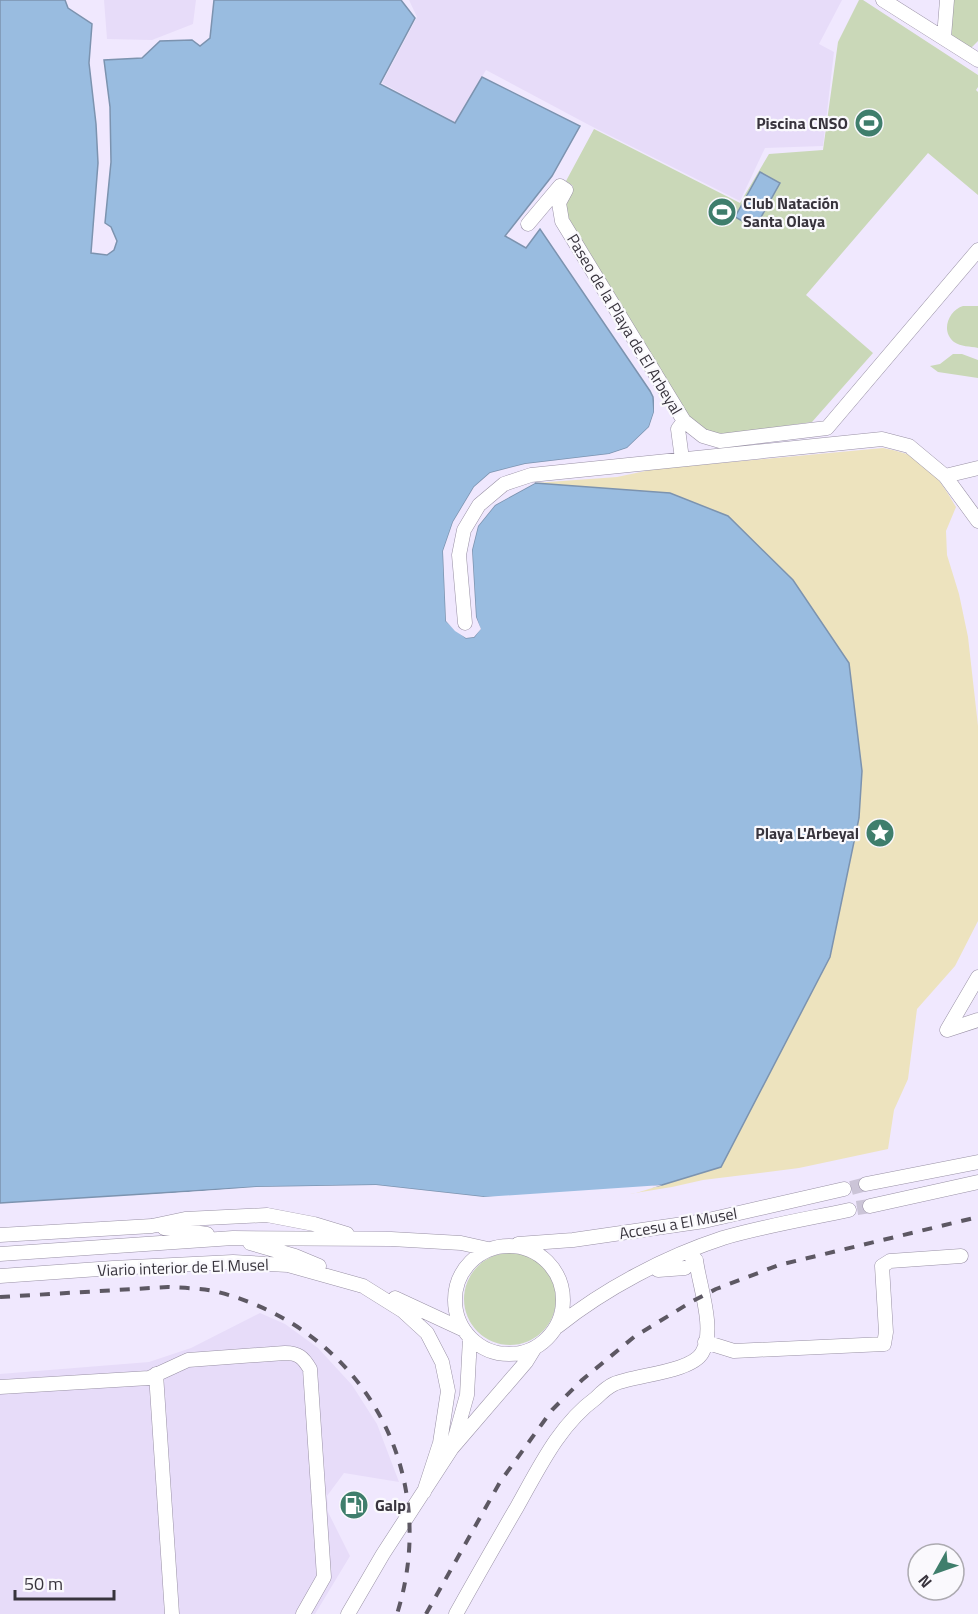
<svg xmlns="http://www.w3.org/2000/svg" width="978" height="1614" font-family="'Titillium Web',sans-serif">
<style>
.built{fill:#e7dcf9}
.green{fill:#cad8b8}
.sand{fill:#ede3be}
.water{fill:#99bce0;stroke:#7c93af;stroke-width:1.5}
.pier{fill:#f0e8fe}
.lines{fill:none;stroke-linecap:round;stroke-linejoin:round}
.minor-tunnel{stroke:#cbc4d7;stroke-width:14;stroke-dasharray:14 7;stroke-linecap:butt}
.minor-casing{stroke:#9991a5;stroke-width:15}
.minor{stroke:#fff;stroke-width:14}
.rail{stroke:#5d5863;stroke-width:4;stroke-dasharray:10 10;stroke-linecap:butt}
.labels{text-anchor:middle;stroke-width:4.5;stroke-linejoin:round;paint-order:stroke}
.poi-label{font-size:16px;font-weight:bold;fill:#38343d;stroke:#faf9fd;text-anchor:end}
.street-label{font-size:16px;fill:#38343d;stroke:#faf9fd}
</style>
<rect width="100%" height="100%" fill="#f0e8fe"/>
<path class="built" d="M104,0H196L193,24L152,40L107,39Z
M409,0H842L819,44L834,52L823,146L765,148L740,201L589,125L486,70L455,122L382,83L417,17Z
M260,1313L285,1324L318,1348L352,1385L377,1424L399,1482L344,1473L327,1496L328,1512L350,1556L315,1614H0V1374L149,1362L191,1348Z"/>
<path class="green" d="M859,0H863L978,75V87L976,90L978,92V195L928,153L806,295L873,353L812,422L721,435L704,429L689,418L566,221L565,202L573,186L566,181L594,129L740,203L769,154L823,150L838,42Z
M947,0H978V41L967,52L944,37Z
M963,306H978V348C970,346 961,347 954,342C940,331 949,310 963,306Z
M953,354H962L978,360V378L938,372L930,366L940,364Z
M464 1299a46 46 0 1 1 92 0a46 46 0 1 1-92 0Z"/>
<path class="sand" d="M883,448C892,450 903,452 911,456C932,466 945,488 956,507L946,531L947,555L959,594L968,637L978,726V921L955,966L917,1009L908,1079L894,1110L888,1149L799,1168L703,1180L672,1187L629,1194L535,483L617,477L655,469Z"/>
<path class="water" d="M0,0H65L68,8L92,24L89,63L96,124L98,163L91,253L107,255L114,250L117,241L111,227L105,223L111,162L110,107L104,60L142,58L160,41L192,40L200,46L210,38L214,0H401L415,18L380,84L455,123L482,77L580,126L552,176L505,236L526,248L540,229L650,391L653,397L654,412L649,427L627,448L609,454L525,464L490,473L474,487L453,522L443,551L446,621L466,638L474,637L480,629L476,617L472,550L478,526L495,505L535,483L670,493L728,516L793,580L849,663L862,771L859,818L830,957L721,1167L662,1185L568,1202L484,1197L376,1185L256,1187L0,1203Z
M760,172L780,183L755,228L735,217Z"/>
<path class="pier" d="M654,392L657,412L652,428L643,438L628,451L609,457L525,467L492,476L477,489L456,524L446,552L449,619L457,629L466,635L472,634L477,629L473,617L469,550L475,525L493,503L533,480L535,483L495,505L478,526L472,550L476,617L481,629L474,637L466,638L455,631L446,621L443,551L453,522L474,487L490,473L525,464L609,454L627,448L649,427L654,412Z
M376,1185L484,1197L662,1185L636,1193L568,1205L484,1200L376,1188L256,1190L0,1206L256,1187Z"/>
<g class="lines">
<path class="minor-tunnel" d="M851,1188L866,1184
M857,1208L870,1206"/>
<g class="minor-casing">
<path id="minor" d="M883,0L978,60
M944,37L947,0
M528,224L560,186L566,190L559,203L562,221L684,421L703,436L720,441L827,428L978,250
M682,459L678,429L684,421
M945,476L978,521
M465,623L459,555L464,530L479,505L504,484L531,475L882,439L909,446L945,476L978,468
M978,977L947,1030L978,1020
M866,1184L978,1162
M870,1206L978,1182
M164,1228L207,1234
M0,1235L152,1226L185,1219L267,1215L314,1224L347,1234
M250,1243L295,1256L319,1266
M518,1244L573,1240L704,1221L844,1189
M455 1300a54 54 0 1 1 108 0a54 54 0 1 1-108 0Z
M0,1254L233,1238L391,1239L461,1243L488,1249
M658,1270L685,1268
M0,1276L113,1268L233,1262L288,1265L363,1286L403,1311L427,1333L442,1362L448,1391L440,1443L424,1492
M395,1298L464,1330
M558,1326C606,1288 665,1257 723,1238C764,1226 807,1219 849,1210
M705,1342L734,1351L884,1344L886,1332L882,1266L890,1261L961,1256
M156,1374L172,1614
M0,1387L149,1378L188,1360L285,1353C298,1353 303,1357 310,1369L324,1577L303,1614
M453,1445L467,1395L470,1338
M348,1614L383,1554L452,1448L526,1362L534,1349
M456,1614C476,1578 496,1543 517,1507C539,1468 559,1425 596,1398C601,1393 607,1387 614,1384C635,1375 691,1372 702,1353C716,1330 699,1285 696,1260L686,1252"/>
</g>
<use href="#minor" class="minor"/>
<path class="rail" d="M0,1297L168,1287C184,1288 202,1288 218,1292C363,1330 442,1471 397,1614
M426,1614L500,1482L552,1410L582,1380L634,1337L691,1302L716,1289L779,1265L978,1217"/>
</g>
<defs>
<g id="stadium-disc" transform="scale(1.5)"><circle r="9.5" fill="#3f7e6c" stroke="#faf9fd"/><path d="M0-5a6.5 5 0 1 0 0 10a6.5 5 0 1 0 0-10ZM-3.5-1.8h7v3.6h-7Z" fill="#fff"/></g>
<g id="sight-disc" transform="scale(1.5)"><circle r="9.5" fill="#3f7e6c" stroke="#faf9fd"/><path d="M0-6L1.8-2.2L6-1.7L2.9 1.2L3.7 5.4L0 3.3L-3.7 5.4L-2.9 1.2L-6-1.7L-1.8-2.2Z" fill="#fff"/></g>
<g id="fuel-disc" transform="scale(1.5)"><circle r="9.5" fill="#3f7e6c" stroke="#faf9fd"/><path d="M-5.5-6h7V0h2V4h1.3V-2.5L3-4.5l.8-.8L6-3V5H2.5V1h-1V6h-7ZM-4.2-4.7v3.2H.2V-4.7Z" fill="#fff"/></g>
</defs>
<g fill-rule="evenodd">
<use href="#stadium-disc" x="869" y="123"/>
<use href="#stadium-disc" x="722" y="212"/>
<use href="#sight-disc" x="880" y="833"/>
<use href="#fuel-disc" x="354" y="1505"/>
</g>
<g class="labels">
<g class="poi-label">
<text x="848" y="129">Piscina CNSO</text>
<text x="743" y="209" text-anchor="start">Club Natación<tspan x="743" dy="18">Santa Olaya</tspan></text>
<text x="859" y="839">Playa L'Arbeyal</text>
<text x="375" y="1511" text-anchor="start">Galp</text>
</g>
<g class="street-label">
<text transform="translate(625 324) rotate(59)" y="6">Paseo de la Playa de El Arbeyal</text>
<text transform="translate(678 1223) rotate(-10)" y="6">Accesu a El Musel</text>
<text transform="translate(183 1267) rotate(-2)" y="6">Viario interior de El Musel</text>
</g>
</g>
<g transform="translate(936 1572) rotate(230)"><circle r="28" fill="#faf9fd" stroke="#acaab0" stroke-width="1.5"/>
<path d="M0-4.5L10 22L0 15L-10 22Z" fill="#3f7e6c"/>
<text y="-9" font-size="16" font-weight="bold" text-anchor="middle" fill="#38343d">N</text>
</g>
<path d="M15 1590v9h99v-9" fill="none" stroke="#38343d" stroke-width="3"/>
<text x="24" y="1590" font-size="18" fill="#38343d" stroke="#faf9fd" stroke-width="4.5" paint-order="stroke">50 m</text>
</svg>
